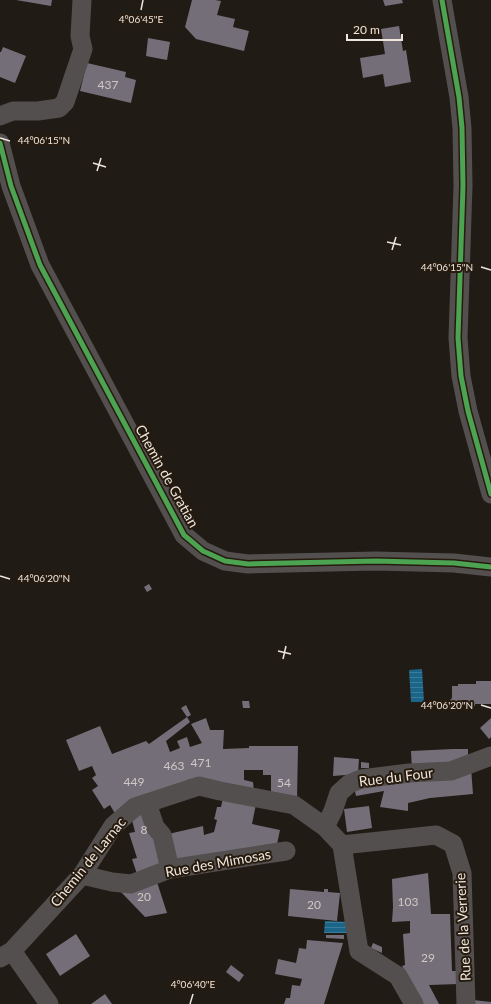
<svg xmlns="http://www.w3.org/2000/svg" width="491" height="1004" font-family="Lato,sans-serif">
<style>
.water{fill:url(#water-rules)}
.building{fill:#746e78}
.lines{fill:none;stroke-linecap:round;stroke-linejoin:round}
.minor{stroke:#534f4e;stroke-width:19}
.cycleway-casing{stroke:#271b0f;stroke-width:8}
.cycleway{stroke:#4ca352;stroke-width:5}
.ticks{fill:none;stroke:#eee6dd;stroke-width:1.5}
.labels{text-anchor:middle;stroke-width:4;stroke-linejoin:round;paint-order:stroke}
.number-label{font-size:12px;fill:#d0c8c4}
.street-label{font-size:14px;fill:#eee6dd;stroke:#271b0f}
.ticks-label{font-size:10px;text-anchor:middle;fill:#eee6dd;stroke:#271b0f;stroke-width:4;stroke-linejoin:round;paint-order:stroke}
</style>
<defs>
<pattern id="water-rules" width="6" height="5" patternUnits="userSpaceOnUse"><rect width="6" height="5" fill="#1b6589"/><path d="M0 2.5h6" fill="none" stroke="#3c7b99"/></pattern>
</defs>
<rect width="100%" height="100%" fill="#211b15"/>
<path class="water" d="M422,669L424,702H411L409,670Z
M325,921L348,922V933H324Z"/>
<path class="building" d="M16,0H52L51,6Z
M192,0H215L221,1L217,15L235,19L233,27L249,31L244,51L196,39L185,27Z
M383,0H402L403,3L385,6Z
M399,26L403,51L406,50L411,82L385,87L383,74L363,78L360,58L385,54L381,29Z
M148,38L170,42L167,60L146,56Z
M3,47L26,56L15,83L0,77V52H1Z
M87,63L126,72L125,77L136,80L131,103L80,91Z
M149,584L152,589L147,592L144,587Z
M476,681H491V704H475V706H459V709L449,708V701L452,698V686H458V684H476Z
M242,701H249L250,708H243Z
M186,705L191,715L187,717L181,708Z
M187,717L190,722L166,741L170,752L180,748L177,741L187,737L190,747L202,743L191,724L206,718L210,730H224L223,749L249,748V746H298L297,800L271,795V775H263V770H244V780L253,782L254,792L190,779L117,817L110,805L104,809L92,790L98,786L92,778L96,775L92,766L79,771L66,740L100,726L112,754L146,741L149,744Z
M491,718V737L489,739L480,728Z
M453,749H468V762L412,770L411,751Z
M334,757L359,759L358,774L333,776Z
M361,762L369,763V768H361Z
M471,768L473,794L430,798L408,803V811L380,807L384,791L356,796L354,787L403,777L406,783L419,779Z
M223,798L256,804L252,824L280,830L276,849L170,863L164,835L203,826L204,835L214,832L217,820L214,819L215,816L217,807H221Z
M369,806L372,828L347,832L344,809Z
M149,813L163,862L138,877L132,859L137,858L129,833L135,832L132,820L140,815Z
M428,873L431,914H450L452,971H459V984L429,985L439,1004H423L402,966L405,965L403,934L410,933V921L392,922L393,907L392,879Z
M156,879L167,913L145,917L121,892Z
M290,889L324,892V889H328V892L340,893L337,921L288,916Z
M76,934L90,956L60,976L46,954Z
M326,935H344V939L326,938Z
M307,940L343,943L324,1004H284L286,998H290L292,985L300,986L302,979L275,974L278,959L296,963L299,948L306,949Z
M373,943L382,947V953L371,948Z
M231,965L244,975L239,982L226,972Z
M105,994L112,1004H91Z
M473,1000L491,1002V1004H474Z"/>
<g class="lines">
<path class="minor" d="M442,0L459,97L462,128L463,186L458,338L461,376L468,411L491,494
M0,116L13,111H38L59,108L65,102L83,49L80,36L82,0
M0,143L11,186L40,265L184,535L203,551L225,561L248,564L376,561L454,563L491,567
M147,803L155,827L162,835L170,869
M325,827L333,811L339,793L349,784L361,779L409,773L451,771L491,756
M342,845L436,835L453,844L462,873L466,1004
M342,845L359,951L398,976L414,1004
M82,875L112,882L131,884L170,869L286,851
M12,951L49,1004
M0,958L12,951L82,875L113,826L135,807L199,786L220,791L294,805L325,827L342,845"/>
<g class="cycleway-casing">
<path id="cycleway" d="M442,0L459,97L462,128L463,186L458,338L461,376L468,411L491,494
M0,143L11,186L40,265L184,535L203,551L225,561L248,564L376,561L454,563L491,567"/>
</g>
<use href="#cycleway" class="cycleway"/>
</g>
<path class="ticks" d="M141,10L143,0M0,138L10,141M93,163L106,167M97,171L101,158M387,242L401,245M392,250L396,237M481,267L491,270M0,576L10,579M278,651L291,654M283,659L286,646M481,705L491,708M190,1004L193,994"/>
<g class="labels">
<g class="number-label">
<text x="108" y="89">437</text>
<text x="201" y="767">471</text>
<text x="174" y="770">463</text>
<text x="134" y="786">449</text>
<text x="284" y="787">54</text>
<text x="144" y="834">8</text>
<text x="144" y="901">20</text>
<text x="408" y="906">103</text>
<text x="314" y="909">20</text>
<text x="428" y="962">29</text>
</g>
<g class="street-label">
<text transform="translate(167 476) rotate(61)" y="5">Chemin de Gratian</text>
<text transform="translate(396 777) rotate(-7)" y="5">Rue du Four</text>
<text transform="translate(88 862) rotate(-51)" y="5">Chemin de Larnac</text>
<text transform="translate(218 863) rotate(-10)" y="5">Rue des Mimosas</text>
<text transform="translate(463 927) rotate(-93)" y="5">Rue de la Verrerie</text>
</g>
</g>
<g class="ticks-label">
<text x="141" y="23">4°06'45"E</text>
<text x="44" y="144">44°06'15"N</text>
<text x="447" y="271">44°06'15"N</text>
<text x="44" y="582">44°06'20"N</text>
<text x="447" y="709">44°06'20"N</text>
<text x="193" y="988">4°06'40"E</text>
</g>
<path d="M347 34v6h55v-6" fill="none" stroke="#eee6dd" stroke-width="2"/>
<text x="353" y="34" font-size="12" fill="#eee6dd" stroke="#271b0f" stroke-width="3" paint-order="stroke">20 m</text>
</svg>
